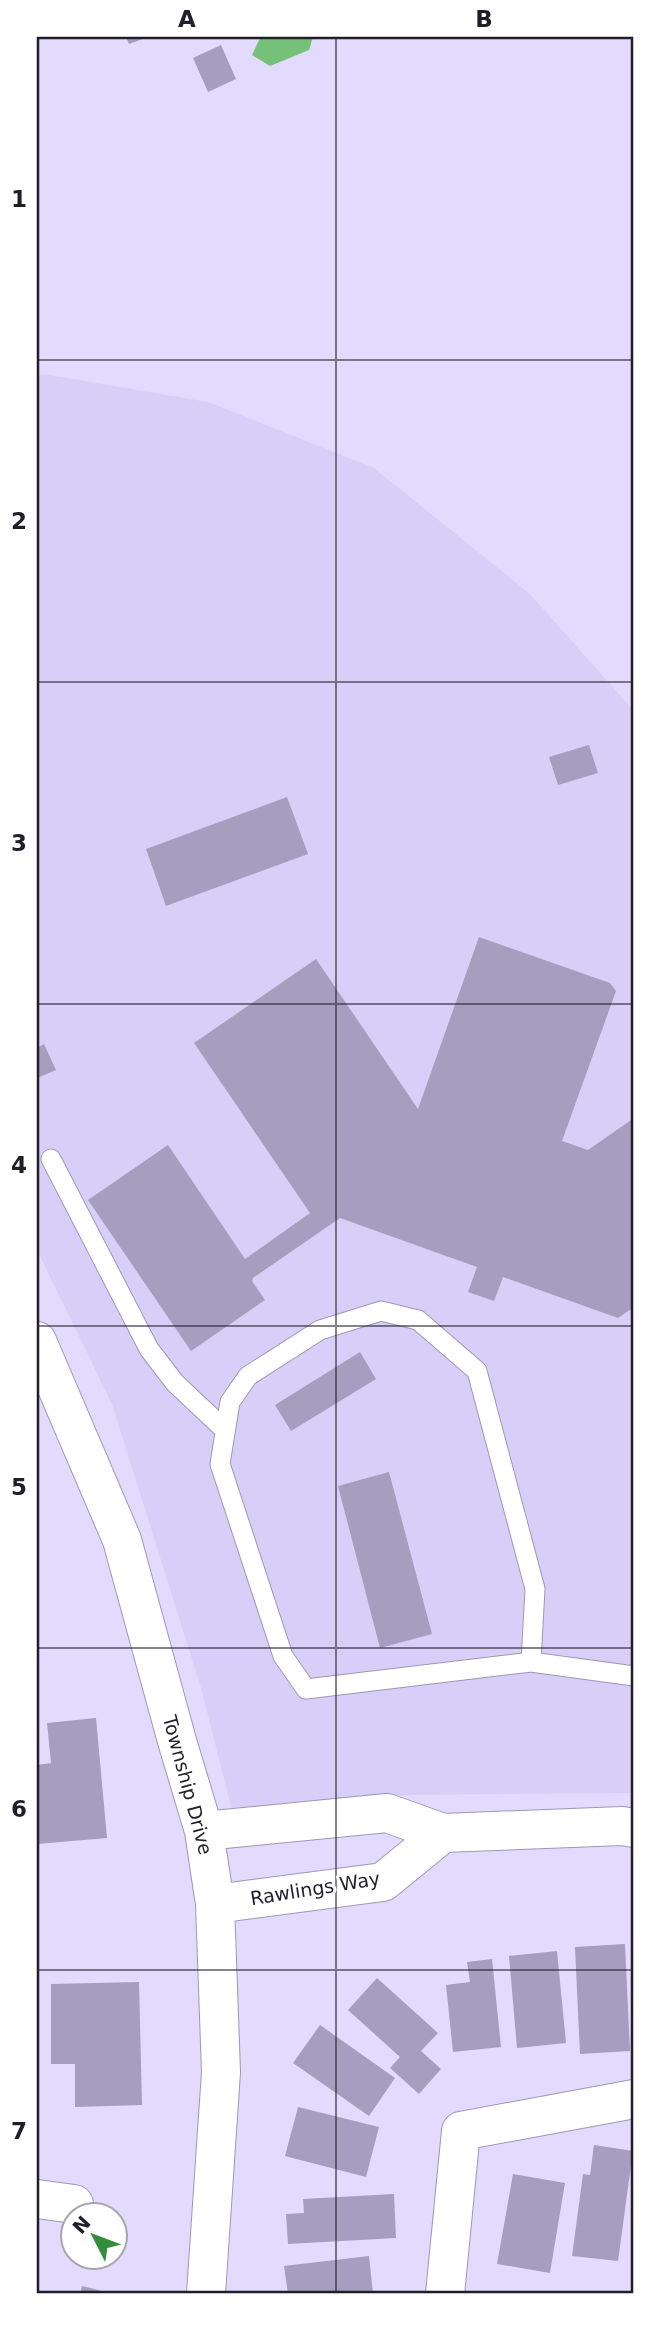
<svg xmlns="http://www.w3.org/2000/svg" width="671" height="2331" font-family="'DejaVu Sans',sans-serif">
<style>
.built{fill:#d7cff7}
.water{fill:#75c179}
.building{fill:#a59ebe}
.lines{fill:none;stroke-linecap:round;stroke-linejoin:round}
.lane-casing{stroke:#9d97b7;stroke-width:21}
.street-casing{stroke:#9d97b7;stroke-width:40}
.lane{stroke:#fff;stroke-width:19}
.street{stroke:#fff;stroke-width:38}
.grid{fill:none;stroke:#211e2a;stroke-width:2;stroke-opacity:0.55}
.labels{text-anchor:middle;stroke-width:6;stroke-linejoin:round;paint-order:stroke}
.street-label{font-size:19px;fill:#211e2a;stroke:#fff}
.neatline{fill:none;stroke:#211e2a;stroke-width:2.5}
.grid-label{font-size:23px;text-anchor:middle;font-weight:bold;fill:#211e2a}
</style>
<rect width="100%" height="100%" fill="#e2dbfd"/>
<path class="built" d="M43,374L208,402L374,468L530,594L634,711V1793L405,1795L232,1810L201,1688L112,1404L37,1250V375Z"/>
<path class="water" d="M263,37H313L309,50L270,66L252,55L260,38Z"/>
<path class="building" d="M126,37H148L129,44Z
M221,45L236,79L208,92L193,58Z
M589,745L598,773L558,785L549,757Z
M287,797L308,854L166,906L146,849Z
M479,937L610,983L616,991L562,1141L588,1150L634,1118V1307L618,1318L503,1277L494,1301L468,1292L477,1267L340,1218L253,1278L252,1281L265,1300L191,1351L88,1200L168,1145L245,1259L310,1213L194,1043L316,959L418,1109Z
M44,1044L56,1070L37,1078V1048Z
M360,1352L376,1379L291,1431L275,1405Z
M389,1472L432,1634L380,1648L338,1486Z
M96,1718L107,1838L37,1844V1765L51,1763L47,1723Z
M625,1944L630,2051L580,2054L575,1947Z
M557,1951L566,2043L517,2048L509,1956Z
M492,1959L501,2047L453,2052L446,1985L470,1982L467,1962Z
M377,1978L438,2033L421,2051L441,2069L419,2094L390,2068L400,2057L348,2010Z
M139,1982L142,2105L75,2107V2064H51V1984Z
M320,2025L395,2078L369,2116L293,2063Z
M298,2107L379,2127L366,2177L285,2156Z
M594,2145L633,2151L618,2261L572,2256L583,2174L590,2175Z
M513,2174L565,2183L550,2273L497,2264Z
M394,2194L396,2238L288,2244L286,2214L304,2213L303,2199Z
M369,2256L373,2294H288L284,2266Z
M82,2286L110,2293V2294H80Z"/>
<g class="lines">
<g class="lane-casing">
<path id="lane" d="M51,1159L149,1349L175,1383L225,1430
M531,1662L535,1589L477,1371L418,1320L381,1311L320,1330L248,1376L230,1402L220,1464L283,1656L306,1689L531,1662L634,1676"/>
</g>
<g class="street-casing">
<path id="street" d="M37,1341L122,1540L177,1741L204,1831L215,1904L221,2072L206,2294
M204,1831L387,1813L443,1833L622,1826L634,1828
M215,1904L383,1882L443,1833
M37,2199L74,2204
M445,2294L461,2131L634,2099"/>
</g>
<use href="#lane" class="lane"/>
<use href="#street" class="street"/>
</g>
<path class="grid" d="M336,37V2294M37,360H634M37,682H634M37,1004H634M37,1326H634M37,1648H634M37,1970H634"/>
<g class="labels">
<g class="street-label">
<text transform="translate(188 1785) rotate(75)" y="7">Township Drive</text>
<text transform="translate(315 1888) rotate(-9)" y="7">Rawlings Way</text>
</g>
</g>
<rect width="671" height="2331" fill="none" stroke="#ffffff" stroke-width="77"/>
<g transform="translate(94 2236) rotate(312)"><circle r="33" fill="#ffffff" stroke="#a6a5aa" stroke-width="2"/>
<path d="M0-5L12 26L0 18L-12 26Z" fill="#338d3d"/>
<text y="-10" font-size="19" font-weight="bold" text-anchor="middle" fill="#211e2a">N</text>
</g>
<rect x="38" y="38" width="594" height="2254" class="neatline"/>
<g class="grid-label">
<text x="187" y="27">A</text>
<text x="484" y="27">B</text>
<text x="19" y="207">1</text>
<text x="19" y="529">2</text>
<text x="19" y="851">3</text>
<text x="19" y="1173">4</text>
<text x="19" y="1495">5</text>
<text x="19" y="1817">6</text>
<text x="19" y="2139">7</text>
</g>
</svg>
